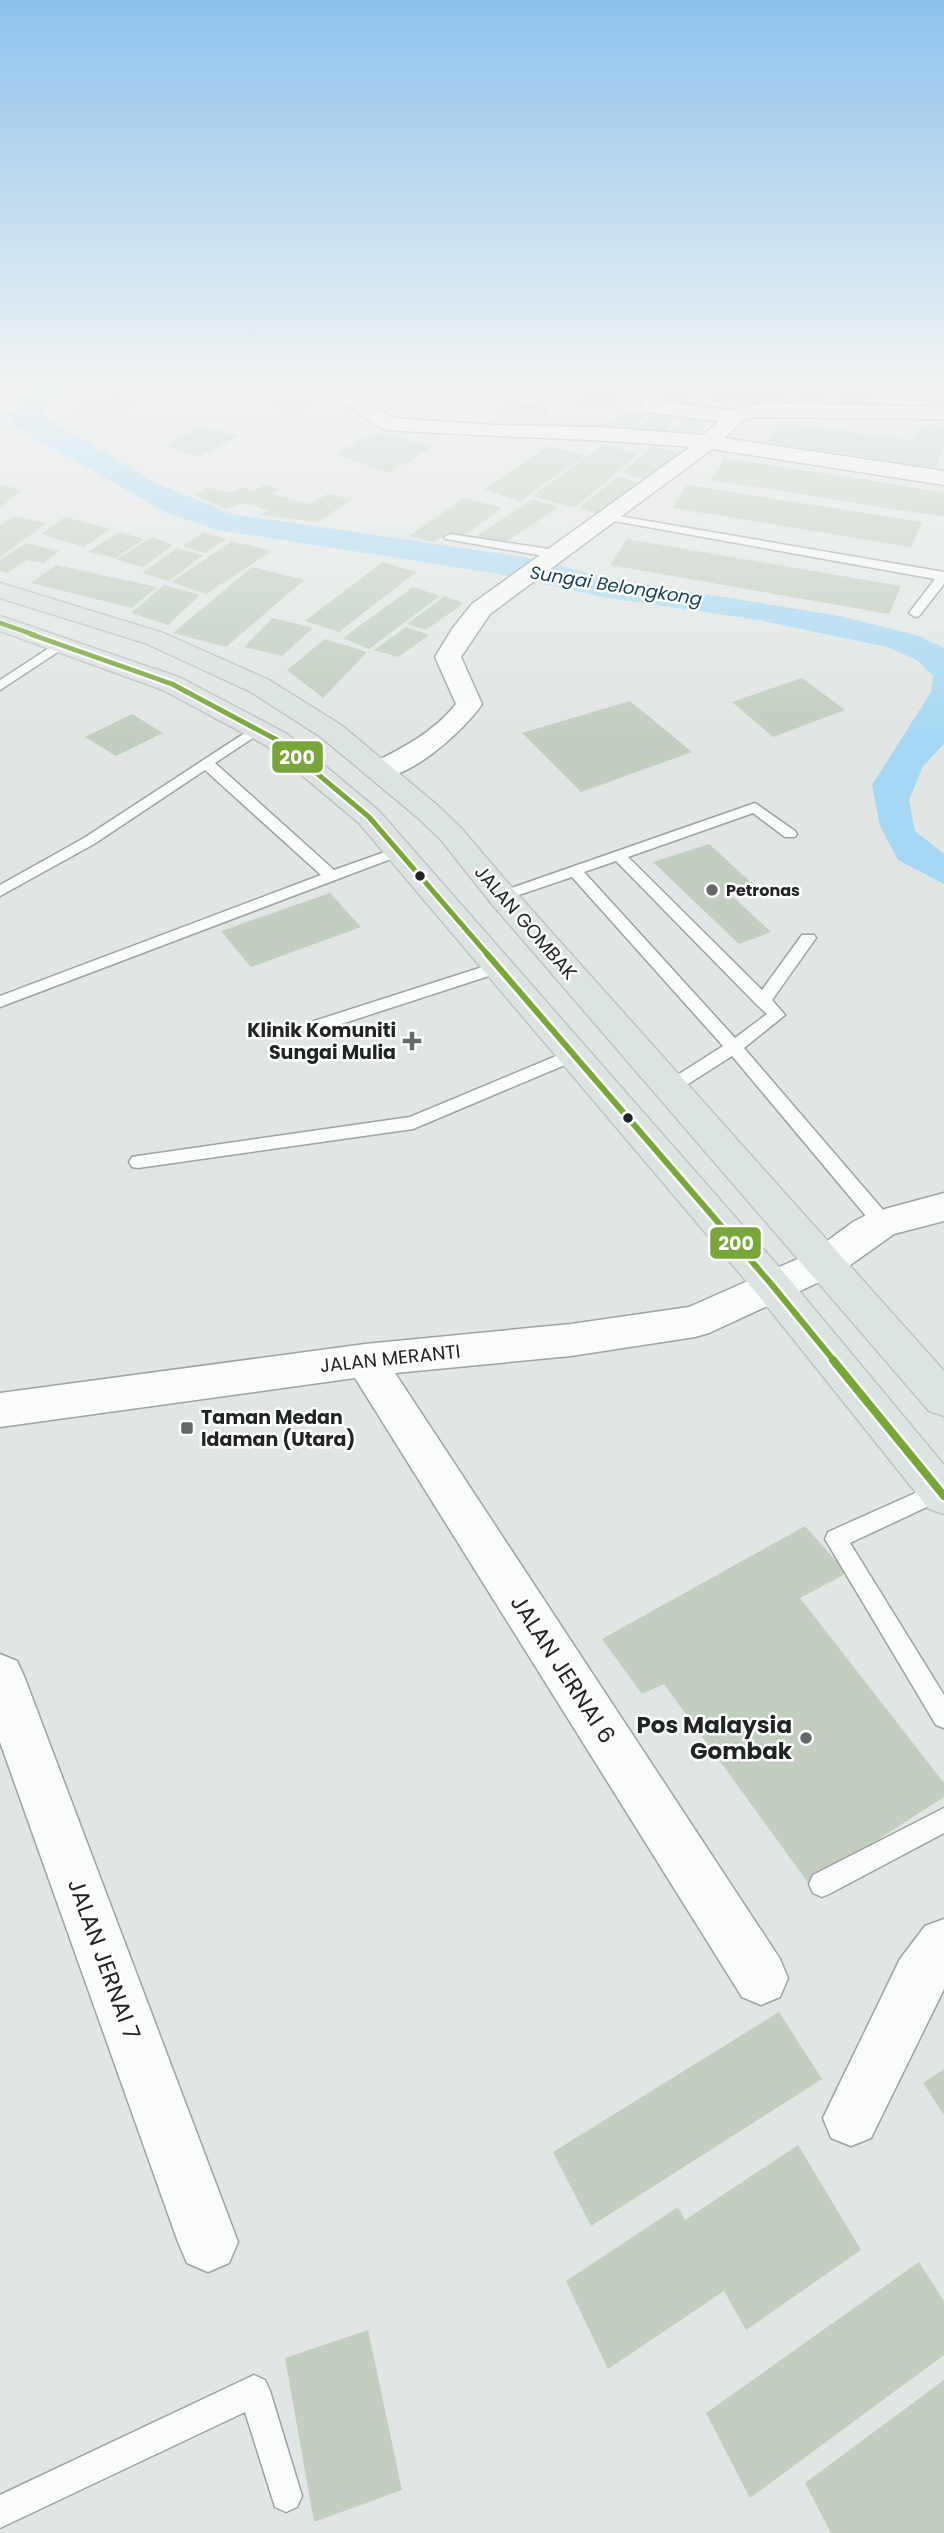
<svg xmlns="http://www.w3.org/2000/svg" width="944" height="2533" font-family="Poppins,sans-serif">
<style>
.water{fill:#a7d8f3}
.building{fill:#c1cec0}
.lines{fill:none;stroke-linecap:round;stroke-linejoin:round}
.lane-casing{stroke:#9ea2a1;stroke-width:3}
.street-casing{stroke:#9ea2a1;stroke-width:3}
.primary-casing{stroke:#c0c2c1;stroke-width:3}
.lane{fill:#fafbfb;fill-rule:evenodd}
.street{fill:#fafbfb;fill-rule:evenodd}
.primary{fill:#dbe3e3;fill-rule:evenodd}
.bus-1-far3-casing{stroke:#fff;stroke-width:7}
.bus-1-far2-casing{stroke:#fff;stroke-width:9}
.bus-1-far1-casing{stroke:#fff;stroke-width:11}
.bus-1-casing{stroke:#fff;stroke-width:13}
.bus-1-far3{stroke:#78a639;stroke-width:4.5}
.bus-1-far2{stroke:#78a639;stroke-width:5}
.bus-1-far1{stroke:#78a639;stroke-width:6}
.bus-1{stroke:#78a639;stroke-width:8}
.bus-dot{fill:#202423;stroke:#fff;stroke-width:2.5}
.poi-dot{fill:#646867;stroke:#fff;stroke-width:2.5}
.labels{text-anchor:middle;stroke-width:5;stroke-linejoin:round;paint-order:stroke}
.far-poi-label{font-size:16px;font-weight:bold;fill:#202423;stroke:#fff;text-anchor:start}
.far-water-label{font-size:18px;font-style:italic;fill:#173e52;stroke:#fff}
.street-label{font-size:19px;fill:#202423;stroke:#fff}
.poi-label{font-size:19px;font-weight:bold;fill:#202423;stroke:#fff;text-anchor:end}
.near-street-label{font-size:23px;fill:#202423;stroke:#fff}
.near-poi-label{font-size:23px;font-weight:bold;fill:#202423;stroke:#fff;text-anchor:end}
.line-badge{stroke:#fff;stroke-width:2.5}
.badge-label{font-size:19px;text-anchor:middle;font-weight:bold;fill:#fff}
</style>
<rect width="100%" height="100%" fill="#e1e6e4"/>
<path class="water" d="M44,382H78L46,404L45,417L158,484L233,514L524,557L607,578L840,616L919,636L944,648V744L923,766L909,800L915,831L944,854V884L898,860L880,826L872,785L931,692L933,676L917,660L887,647L759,620L603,597L494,573L218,530L167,513L16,427L8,415Z"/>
<path class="building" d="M164,382H208L191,391Z
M547,382H573L579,383L570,398L539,394Z
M661,382L696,383L691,408L659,406Z
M701,382L736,384L737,389H782L787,404L711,402L712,395L698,394Z
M882,382H910L926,384L923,396L882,391Z
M585,384L619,387L614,407L573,404Z
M788,387L826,388L831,407H796Z
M832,387L877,388L882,410L837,409Z
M112,390L147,399L108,419L75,409Z
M292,395L315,401L297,413L269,405Z
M506,402L551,406L548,417L494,413Z
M624,410L649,414L630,431L603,428Z
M655,412L680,416L662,433L635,430Z
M686,416L711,421L693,438L666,435Z
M781,422L911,440L925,423L944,427V447L936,468L766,442Z
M201,425L238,436L199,457L164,446Z
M376,432L435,446L389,473L336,454Z
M604,444L638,454L575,508L532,496Z
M549,446L585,456L520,501L484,489Z
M653,446L680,454L647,480L621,473Z
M724,458L944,492V517L710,480Z
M618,476L639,483L599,515L579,508Z
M0,485L23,490L0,507Z
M265,485L279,489L271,494L309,504L328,494L353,499L317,522L260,515L268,510L243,503L226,509L194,495L206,487L231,493L242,487L252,491Z
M687,485L922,522L911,547L672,508Z
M464,498L502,508L463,536L448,532L434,542L409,536Z
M532,499L559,507L501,545L472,539Z
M14,516L47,523L0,557V526Z
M65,517L110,529L84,547L41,534Z
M119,532L144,539L116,558L88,552Z
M204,532L226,539L205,553L183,546Z
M152,537L173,545L143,567L116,560Z
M627,539L901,586L889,614L610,565Z
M232,541L272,551L206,594L171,582Z
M26,543L59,551L44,563L27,560L7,573L0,571V560Z
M177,548L203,555L169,581L142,573Z
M383,562L416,572L339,632L305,621Z
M56,565L157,587L132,608L31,583Z
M252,567L304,580L226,647L173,633Z
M164,585L200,595L168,625L131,613Z
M413,587L440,596L369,649L343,638Z
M445,596L464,603L426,630L407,624Z
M273,618L313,628L282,656L244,647Z
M406,627L429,635L398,657L374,650Z
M325,639L367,652L323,698L287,670Z
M802,678L845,710L773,737L732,702Z
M630,701L692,752L581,792L522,733Z
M132,714L163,733L116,756L85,737Z
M709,844L755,886L730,894L771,932L739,944L653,862Z
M330,893L361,927L251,967L221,931Z
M805,1526L847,1573L800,1598L944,1783V1797L809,1884L664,1684L642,1694L602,1639Z
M779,2012L822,2079L591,2226L553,2152Z
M944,2069V2115L923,2083Z
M798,2145L861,2250L746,2330L724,2291L608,2369L566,2281L678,2207L685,2220Z
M919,2262L944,2301V2355L750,2498L706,2413Z
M368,2330L402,2490L314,2522L285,2358Z
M944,2380V2533H831L805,2483Z"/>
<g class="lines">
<g class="lane-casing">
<path id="lane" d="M607,514L944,572V584L919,616L915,617L909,613L935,579L603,519L601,517Z
M450,534L555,550L561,554L555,558L446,539L444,537Z
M63,639L69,643L67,646L0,690V680Z
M257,725L262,726V732L215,763L334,870L399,847L404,848L406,851L404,854L0,1007V996L321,875L205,770L94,844L0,896V885L84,838Z
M755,803L795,831L797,834L795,837H785L753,813L628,857L762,990L802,935H814L816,938L772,1000L785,1015L744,1048L890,1218L892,1223L890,1228H876L732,1056L677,1091H665L662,1087L665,1083L723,1046L572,877L507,899H497L494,896L497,893ZM616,861L757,1005L767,1014L735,1038L584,872Z
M498,962L504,963L506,967L504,971L326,1029L320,1030L312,1025L314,1021Z
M573,1049L579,1051L582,1055L579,1059L413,1129L138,1168L132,1167L129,1162L132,1157L138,1156L410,1117Z
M940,1482L944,1483V1499L850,1543L944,1695V1728L936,1725L825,1539L828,1532Z
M944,1808V1833L831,1893L822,1897L813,1893L809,1884L813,1875Z
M254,2375L265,2380L270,2391L302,2496L297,2507L286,2512L275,2507L245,2412L0,2528V2495Z"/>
</g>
<g class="street-casing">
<path id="street" d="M313,382H337L393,418L494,425L599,427L703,435L719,421L646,412L643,408L646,382H666L664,403L734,410L765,403L944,407V419L752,417L743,420L724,438L944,471V485L712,449L490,614L461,657L482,704C464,731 404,786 369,777L365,771L369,765C401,749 433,733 456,704L435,657L452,629L472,604L690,447C590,438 489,437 388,430L381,428Z
M944,1193V1221L894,1234L839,1273L709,1333L695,1337L571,1356L395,1373L780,1959L788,1978L780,1997L761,2005L742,1997L355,1378L0,1427V1393L365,1344L571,1324L689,1307L811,1253L853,1222L870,1213Z
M0,1654L17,1661L24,1676L238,2242L229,2263L208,2272L187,2263L178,2242L0,1742Z
M944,1919V1989L871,2138L851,2146L831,2138L823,2118L900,1959L925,1926Z"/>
</g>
<g class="primary-casing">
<path id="primary" d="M0,583L163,633L269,680L341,725L437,805L461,828L513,889L944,1371V1416L929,1411L491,903L441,840L417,817L321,737L251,692L145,643L0,598Z
M0,616L181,678L287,734L379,811L786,1275L944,1465V1514L929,1509L758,1295L359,823L267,746L163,690L0,631Z"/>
</g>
<use href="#lane" class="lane"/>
<use href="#street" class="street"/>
<use href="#primary" class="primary"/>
<g class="bus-1-far3-casing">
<path id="bus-1-far3" d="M0,623L35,635"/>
</g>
<g class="bus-1-far2-casing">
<path id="bus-1-far2" d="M30,634L172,684L277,740L369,817L488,955"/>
</g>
<g class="bus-1-far1-casing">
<path id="bus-1-far1" d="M487,954L772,1285L835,1362"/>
</g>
<g class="bus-1-casing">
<path id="bus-1" d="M833,1360L944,1496"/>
</g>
<use href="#bus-1-far3" class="bus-1-far3"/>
<use href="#bus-1-far2" class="bus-1-far2"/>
<use href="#bus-1-far1" class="bus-1-far1"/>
<use href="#bus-1" class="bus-1"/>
</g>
<linearGradient id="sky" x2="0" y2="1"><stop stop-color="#8ec2ec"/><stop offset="0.52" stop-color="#f2f4f3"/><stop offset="1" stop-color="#f2f4f3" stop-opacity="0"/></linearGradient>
<rect width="944" height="737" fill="url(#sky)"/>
<g class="bus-dot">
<circle cx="420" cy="876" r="6"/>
<circle cx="628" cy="1118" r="6"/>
</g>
<g class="poi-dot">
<circle cx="712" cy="890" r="7"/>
<path d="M408.5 1030.5h7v7h7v7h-7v7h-7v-7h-7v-7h7z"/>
<rect x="180" y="1421" width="14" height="14" rx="3.5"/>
<circle cx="806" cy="1738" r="7"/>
</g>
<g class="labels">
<g class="far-poi-label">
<text x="726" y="896">Petronas</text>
</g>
<g class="far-water-label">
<text transform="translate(616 586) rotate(9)" y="6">Sungai Belongkong</text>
</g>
<g class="street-label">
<text transform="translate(526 922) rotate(49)" y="7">JALAN GOMBAK</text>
<text transform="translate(390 1358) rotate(-6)" y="7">JALAN MERANTI</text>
</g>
<g class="poi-label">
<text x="396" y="1037">Klinik Komuniti<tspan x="396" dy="22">Sungai Mulia</tspan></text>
<text x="201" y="1424" text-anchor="start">Taman Medan<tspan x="201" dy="22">Idaman (Utara)</tspan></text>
</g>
<g class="near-street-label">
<text transform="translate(563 1669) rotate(57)" y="8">JALAN JERNAI 6</text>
<text transform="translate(104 1959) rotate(70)" y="8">JALAN JERNAI 7</text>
</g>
<g class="near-poi-label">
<text x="792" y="1733">Pos Malaysia<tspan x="792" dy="26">Gombak</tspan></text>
</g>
</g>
<g class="line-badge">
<rect x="271" y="740" width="53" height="34" rx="7" fill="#78a639"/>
<rect x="709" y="1226" width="53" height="34" rx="7" fill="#78a639"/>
</g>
<g class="badge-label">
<text x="297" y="764">200</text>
<text x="736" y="1250">200</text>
</g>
</svg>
